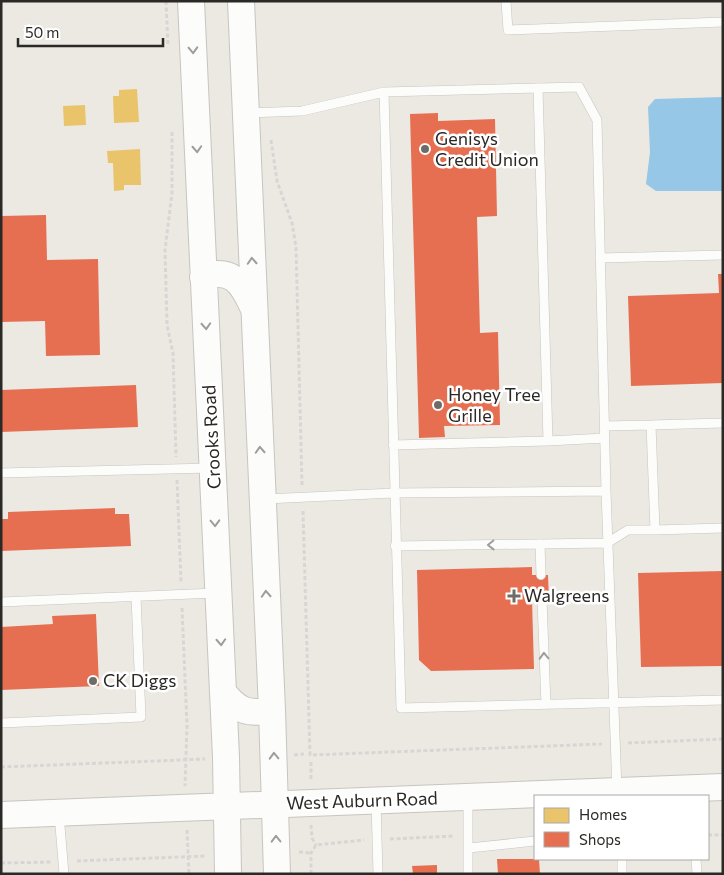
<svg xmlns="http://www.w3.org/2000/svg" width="724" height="875" font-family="Commissioner,sans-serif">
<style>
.water{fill:#97c7e7}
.homes{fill:#e9c46a}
.shops{fill:#e76f51}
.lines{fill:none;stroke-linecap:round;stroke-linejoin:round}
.lane-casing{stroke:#c7c5c0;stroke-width:10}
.secondary-casing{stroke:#c7c5c0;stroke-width:28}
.path{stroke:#d8d6d5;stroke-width:3;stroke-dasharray:4 2.5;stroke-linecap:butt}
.lane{stroke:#fcfcfb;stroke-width:9}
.secondary{stroke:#fcfcfb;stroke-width:26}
.oneway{stroke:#9e9d9b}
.poi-dot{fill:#6f6c68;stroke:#fff;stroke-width:2}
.labels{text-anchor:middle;stroke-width:5;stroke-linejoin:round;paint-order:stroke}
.poi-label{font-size:18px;fill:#2b2925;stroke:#fff;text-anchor:start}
.street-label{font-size:18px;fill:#2b2925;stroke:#fff}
</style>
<rect width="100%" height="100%" fill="#ece9e3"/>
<path class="water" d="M723,97V191H656L646,184L650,152L648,107L655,99Z"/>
<path class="homes" d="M137,89L139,122L114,123L113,96H119V90Z
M85,105L86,125L64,126L63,106Z
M140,149L141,185H124V190L114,191L113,163H108L107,151Z"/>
<path class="shops" d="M438,113V121L495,119L497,216L477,217L480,333L498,332L500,425L444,426L445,437L419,438L410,114Z
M46,215L47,260L98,259L100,355L46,356L45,321L1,322V216Z
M718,274H723V383L631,386L628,296L719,293Z
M136,385L138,427L1,432V390Z
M115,508V514H129L131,546L1,551V519H8V512Z
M532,567V575H548L549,600H532L534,669L431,671L419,660L417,570Z
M723,571V666L641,667L638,573Z
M96,614L99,686L1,690V627L53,624L52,616Z
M497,859H539L540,874H498Z
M437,865V874H413L412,866Z"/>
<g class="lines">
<g class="lane-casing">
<path id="lane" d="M506,1L508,30L723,22
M538,88L548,441L605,438
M384,92L401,708L723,700
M248,113L302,111L384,92L579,87L597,120L606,491
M600,258L723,255
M651,425L723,423
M604,426L651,425L655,530L723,528
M393,445L548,441
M1,473L211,468
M265,499L394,493L606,491L617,790
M540,544L541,575
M395,546L607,543L628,530H655
M542,600L546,705
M1,602L216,593
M1,723L141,717L136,597
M376,802L378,874
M59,814L64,874
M469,848L535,841
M696,859L697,874
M468,874V800
M622,874V859"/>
</g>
<g class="secondary-casing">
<path id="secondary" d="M191,1L226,757L228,874
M241,1L272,710L277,874
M203,277C232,267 242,283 253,307
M223,692C238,711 248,715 272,710
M1,815L723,787"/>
</g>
<path class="path" d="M166,1L168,46
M172,132V193L165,250L167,325L173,353L176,457
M271,140L277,181L292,223L296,247L302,485
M177,480L181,582
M303,511L310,755L602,744
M182,608L187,725L185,786
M628,743L723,739
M294,755L304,754
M311,762V781
M1,767L205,759
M311,825L312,838L316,845
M187,830L189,874
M708,835H723
M390,839L454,836
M299,852L311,853
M77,861L205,856
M1,863L51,862
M311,874V853L316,845L364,840"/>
<use href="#lane" class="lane"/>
<use href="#secondary" class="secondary"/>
</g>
<defs><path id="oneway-chevron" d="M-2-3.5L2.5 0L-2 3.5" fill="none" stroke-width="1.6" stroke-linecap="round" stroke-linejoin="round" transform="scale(1.25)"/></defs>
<g class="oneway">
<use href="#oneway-chevron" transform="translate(193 50) rotate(88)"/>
<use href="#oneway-chevron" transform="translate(197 149) rotate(87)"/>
<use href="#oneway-chevron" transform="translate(252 261) rotate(-93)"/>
<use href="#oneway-chevron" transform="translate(206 326) rotate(87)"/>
<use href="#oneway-chevron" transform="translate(260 450) rotate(-93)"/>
<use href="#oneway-chevron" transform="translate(215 523) rotate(88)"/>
<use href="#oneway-chevron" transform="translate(491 545) rotate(179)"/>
<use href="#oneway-chevron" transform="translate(266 594) rotate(-93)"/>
<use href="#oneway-chevron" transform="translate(221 642) rotate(87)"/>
<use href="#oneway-chevron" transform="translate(544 656) rotate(-92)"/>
<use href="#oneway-chevron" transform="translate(274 756) rotate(-92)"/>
<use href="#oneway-chevron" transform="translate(276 839) rotate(-91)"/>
</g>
<g class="poi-dot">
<circle cx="425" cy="149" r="5"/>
<circle cx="438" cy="405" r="5"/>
<path d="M511.5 588.5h5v5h5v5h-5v5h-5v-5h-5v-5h5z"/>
<circle cx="93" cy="681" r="5"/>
</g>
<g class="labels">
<g class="poi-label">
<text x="435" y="145">Genisys<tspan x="435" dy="21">Credit Union</tspan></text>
<text x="448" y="401">Honey Tree<tspan x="448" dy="21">Grille</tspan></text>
<text x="524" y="602">Walgreens</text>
<text x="103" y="687">CK Diggs</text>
</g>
<g class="street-label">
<text transform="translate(212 437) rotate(-93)" y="6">Crooks Road</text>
<text transform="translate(362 801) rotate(-2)" y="6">West Auburn Road</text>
</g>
</g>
<rect width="724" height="875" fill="none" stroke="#2b2925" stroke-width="5"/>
<rect x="534" y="795" width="175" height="65" fill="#ffffff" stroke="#aaa9a8"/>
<rect x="544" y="808" width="25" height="15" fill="#e9c46a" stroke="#aaa9a8"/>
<text x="579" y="820" font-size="15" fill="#2b2925">Homes</text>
<rect x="544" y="832" width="25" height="15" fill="#e76f51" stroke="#aaa9a8"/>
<text x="579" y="845" font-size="15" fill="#2b2925">Shops</text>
<path d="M18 38v8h145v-8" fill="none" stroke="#2b2925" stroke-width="2.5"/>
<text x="25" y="38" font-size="15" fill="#2b2925" stroke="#ffffff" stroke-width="4" paint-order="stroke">50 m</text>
</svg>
